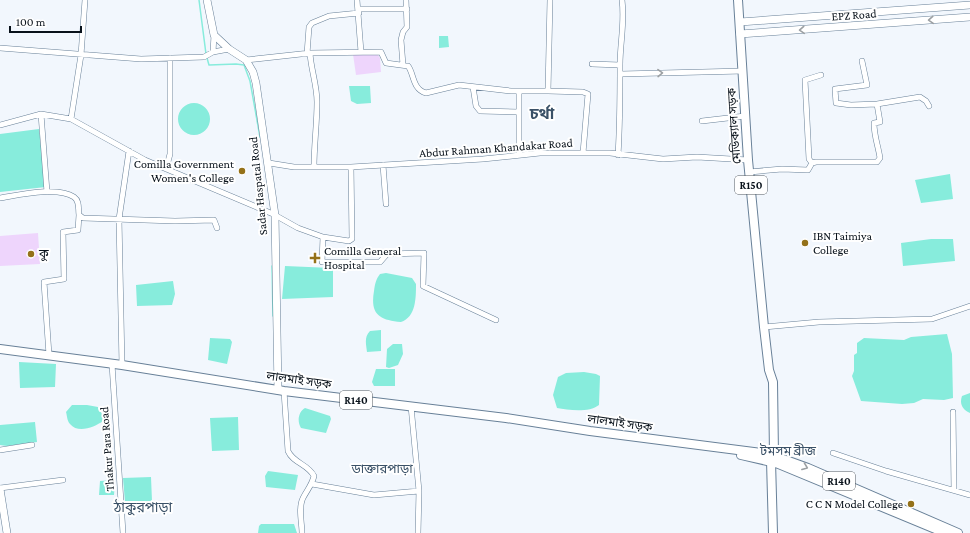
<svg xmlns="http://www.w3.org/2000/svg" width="970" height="533" font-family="'Crimson Pro','Noto Sans Bengali',serif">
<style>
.green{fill:#eed5fc}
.water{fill:#87ecdc}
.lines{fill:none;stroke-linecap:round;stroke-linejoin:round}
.stream{stroke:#87ecdc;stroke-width:1.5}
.minor-casing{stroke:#688098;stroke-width:6}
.tertiary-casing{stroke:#688098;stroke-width:8}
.secondary-casing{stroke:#688098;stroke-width:8}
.primary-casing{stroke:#688098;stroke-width:10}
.minor{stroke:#fff;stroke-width:5}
.tertiary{stroke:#fff;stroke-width:7}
.secondary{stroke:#fff;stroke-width:7}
.primary{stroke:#fff;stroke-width:8}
.oneway{stroke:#9ca0a3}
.poi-dot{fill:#947119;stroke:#fff;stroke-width:1.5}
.labels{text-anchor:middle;stroke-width:4;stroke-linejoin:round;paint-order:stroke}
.shield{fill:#fff;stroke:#52585f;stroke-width:1}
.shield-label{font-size:11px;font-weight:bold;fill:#08111a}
.street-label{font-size:12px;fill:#08111a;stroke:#fff}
.poi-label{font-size:12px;fill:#08111a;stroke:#fff;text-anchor:start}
.neighbourhood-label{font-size:13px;fill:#3a5167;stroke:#fff}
.quarter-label{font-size:14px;fill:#3a5167;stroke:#fff}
.district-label{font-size:16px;font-weight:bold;fill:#3a5167;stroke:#fff}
</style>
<rect width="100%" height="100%" fill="#f2f7fd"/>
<path class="green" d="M353,54L378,55L380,58L381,72L356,75Z
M38,233L40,264L0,266V236Z"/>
<path class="water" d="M439,36H448L449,47L439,48Z
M349,86H370L371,103L357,104L351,101Z
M178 119a16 16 0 1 1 32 0a16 16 0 1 1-32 0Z
M39,129L46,187L0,192V134Z
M950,174L953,199L921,203L915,180Z
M931,239H953L955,261L903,266L901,243Z
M285,266L332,268L333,269V297L282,299Z
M386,273L412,278L416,284C416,298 416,317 401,322C379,320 370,314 374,291C375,284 376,279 380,274Z
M173,281L175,294L172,305L137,306L136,285Z
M381,330V351L367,352C366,344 364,337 370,331Z
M947,334L952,354L953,398L944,400L923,399L914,403L902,404L861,401L852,376L854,371V355L857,353V343L864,338L904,340L911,337Z
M210,338L230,339L232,342L227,364L208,360Z
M393,344H402L403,354L398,365L389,368L386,367L387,349Z
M19,362L56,364L55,387L20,388Z
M376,369H395V386H374L372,382Z
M584,372L596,374L600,376L599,405C589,413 568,410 557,408L553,395L558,377L566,373Z
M970,393V413C963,410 959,404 962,396Z
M72,405H87L98,407L103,416V421C95,427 78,434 70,424C67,421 67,415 66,412Z
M305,408L330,416L331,419L326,433L301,428C297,422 298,412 305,408Z
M238,417L239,450L212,451L210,418Z
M35,422L37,442L7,446L0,445V425Z
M268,471L298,475L295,490L266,487L265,476Z
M151,477L152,501L125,502L123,478Z
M115,480L114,495H99L100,481Z
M261,524H294L297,533H258L259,526Z"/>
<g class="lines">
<path class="stream" d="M199,0L206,54
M207,58L209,65L236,64L244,65L250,81L260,137
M272,266L273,316"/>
<g class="minor-casing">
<path id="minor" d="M357,0L361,52
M550,0L548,91L583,92L588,94L583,153
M358,9H407
M0,48L141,59L204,57L213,52L229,49
M213,52L214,35
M310,53C311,70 317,85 317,102C317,124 314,145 314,167
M307,54L309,27L312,23L329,16L359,13
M246,60L310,53L381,52L386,63L408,66C414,73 412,89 426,93L459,85L511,91H548
M862,61L867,85L835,89L836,103L851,105L877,104
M592,64L620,65
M403,65L401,40L403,32L407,27L406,0
M621,74L743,71
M473,87L476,106L480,111L519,112
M41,114L47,192
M71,119L81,55L85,0
M702,121L745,116
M0,125L41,114L71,119L145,160L273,214L298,228L323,237L322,262H380L387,254L424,253L423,286L496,320
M519,155V91
M618,155C620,125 620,95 620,65C620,43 625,22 622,0
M269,163L294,167H351L483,159L540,153H610L663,159L697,157L748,160
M812,163L809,159L805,80L821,75
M383,165L386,204
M166,169L170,154V58
M749,172L782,169L808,170L812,163L816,162H877L880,158C878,145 874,136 874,123L880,122L877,104L920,97L926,101L929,106
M0,198C19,195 58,186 74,197C80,201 78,209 79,215L83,218L175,221L214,220L217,228
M323,237L349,241L352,239L351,167
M764,327L819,322L932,319L970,306
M49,355L44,282L64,279L63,232L78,230L79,215
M112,364L123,533
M122,365L119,219L129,151
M284,391L288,451C293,463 308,464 314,476C312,485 307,490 303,498C298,508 302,523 302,533
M411,406L419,491L418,533
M953,412L954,490
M0,450L32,445
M833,453L886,471L970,495
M312,484L374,495L419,491
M0,488L63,480"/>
</g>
<g class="tertiary-casing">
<path id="tertiary" d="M207,0L214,35L229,49L246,60L253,72L256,83L275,215L278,390"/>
</g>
<g class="secondary-casing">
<path id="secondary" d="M740,22L970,5
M740,34L970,17
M0,489L7,533"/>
</g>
<g class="primary-casing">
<path id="primary" d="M738,0L748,160L764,327L769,370L773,382L774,455
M0,349L122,365L284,391L506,418L590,431L769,454L808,468L958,533
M741,455L776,463L945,533
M771,461L773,533"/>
</g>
<use href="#minor" class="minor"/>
<use href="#tertiary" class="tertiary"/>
<use href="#secondary" class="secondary"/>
<use href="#primary" class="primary"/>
</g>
<defs><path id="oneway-chevron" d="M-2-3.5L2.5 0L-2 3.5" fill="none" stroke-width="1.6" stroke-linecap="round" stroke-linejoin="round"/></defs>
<g class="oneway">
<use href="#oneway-chevron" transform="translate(931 20) rotate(176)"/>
<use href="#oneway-chevron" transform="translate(802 30) rotate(176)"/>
<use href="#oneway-chevron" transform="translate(660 73) rotate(-1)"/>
<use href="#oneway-chevron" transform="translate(805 467) rotate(21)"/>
</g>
<g class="poi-dot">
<circle cx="242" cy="171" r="4"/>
<circle cx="805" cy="243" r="4"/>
<circle cx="31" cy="254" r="4"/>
<path d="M313 252h4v4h4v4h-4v4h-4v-4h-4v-4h4z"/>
<circle cx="911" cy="504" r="4"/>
</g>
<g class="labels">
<g class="shield">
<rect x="735" y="176" width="32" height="18" rx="3"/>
<rect x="340" y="391" width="32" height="18" rx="3"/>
<rect x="823" y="472" width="32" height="18" rx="3"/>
</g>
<g class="shield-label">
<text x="751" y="189">R150</text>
<text x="356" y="404">R140</text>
<text x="839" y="485">R140</text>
</g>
<g class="street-label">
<text transform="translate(854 15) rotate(-4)" y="4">EPZ Road</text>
<text transform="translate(734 126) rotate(-94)" y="4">মেডিক্যাল সড়ক</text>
<text transform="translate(496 148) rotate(-4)" y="4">Abdur Rahman Khandakar Road</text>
<text transform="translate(258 186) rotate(-96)" y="4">Sadar Haspatal Road</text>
<text transform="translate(299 380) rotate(8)" y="4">লালমাই সড়ক</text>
<text transform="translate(620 423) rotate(8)" y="4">লালমাই সড়ক</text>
<text transform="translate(107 449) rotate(-94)" y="4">Thakur Para Road</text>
</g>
<g class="poi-label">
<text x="234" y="168" text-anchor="end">Comilla Government<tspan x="234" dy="14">Women's College</tspan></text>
<text x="813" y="240">IBN Taimiya<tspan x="813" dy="14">College</tspan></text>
<text x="324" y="255">Comilla General<tspan x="324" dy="14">Hospital</tspan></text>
<text x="39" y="258">কু</text>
<text x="903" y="508" text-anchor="end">C C N Model College</text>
</g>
<g class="neighbourhood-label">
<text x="788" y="455">টমসম ব্রীজ</text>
<text x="382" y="473">ডাক্তারপাড়া</text>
</g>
<g class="quarter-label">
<text x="143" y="512">ঠাকুরপাড়া</text>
</g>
<g class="district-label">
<text x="542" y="119">চর্থা</text>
</g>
</g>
<path d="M10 26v6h71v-6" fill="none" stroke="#08111a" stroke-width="2"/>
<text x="16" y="26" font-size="12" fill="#08111a" stroke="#ffffff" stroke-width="3" paint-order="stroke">100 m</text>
</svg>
